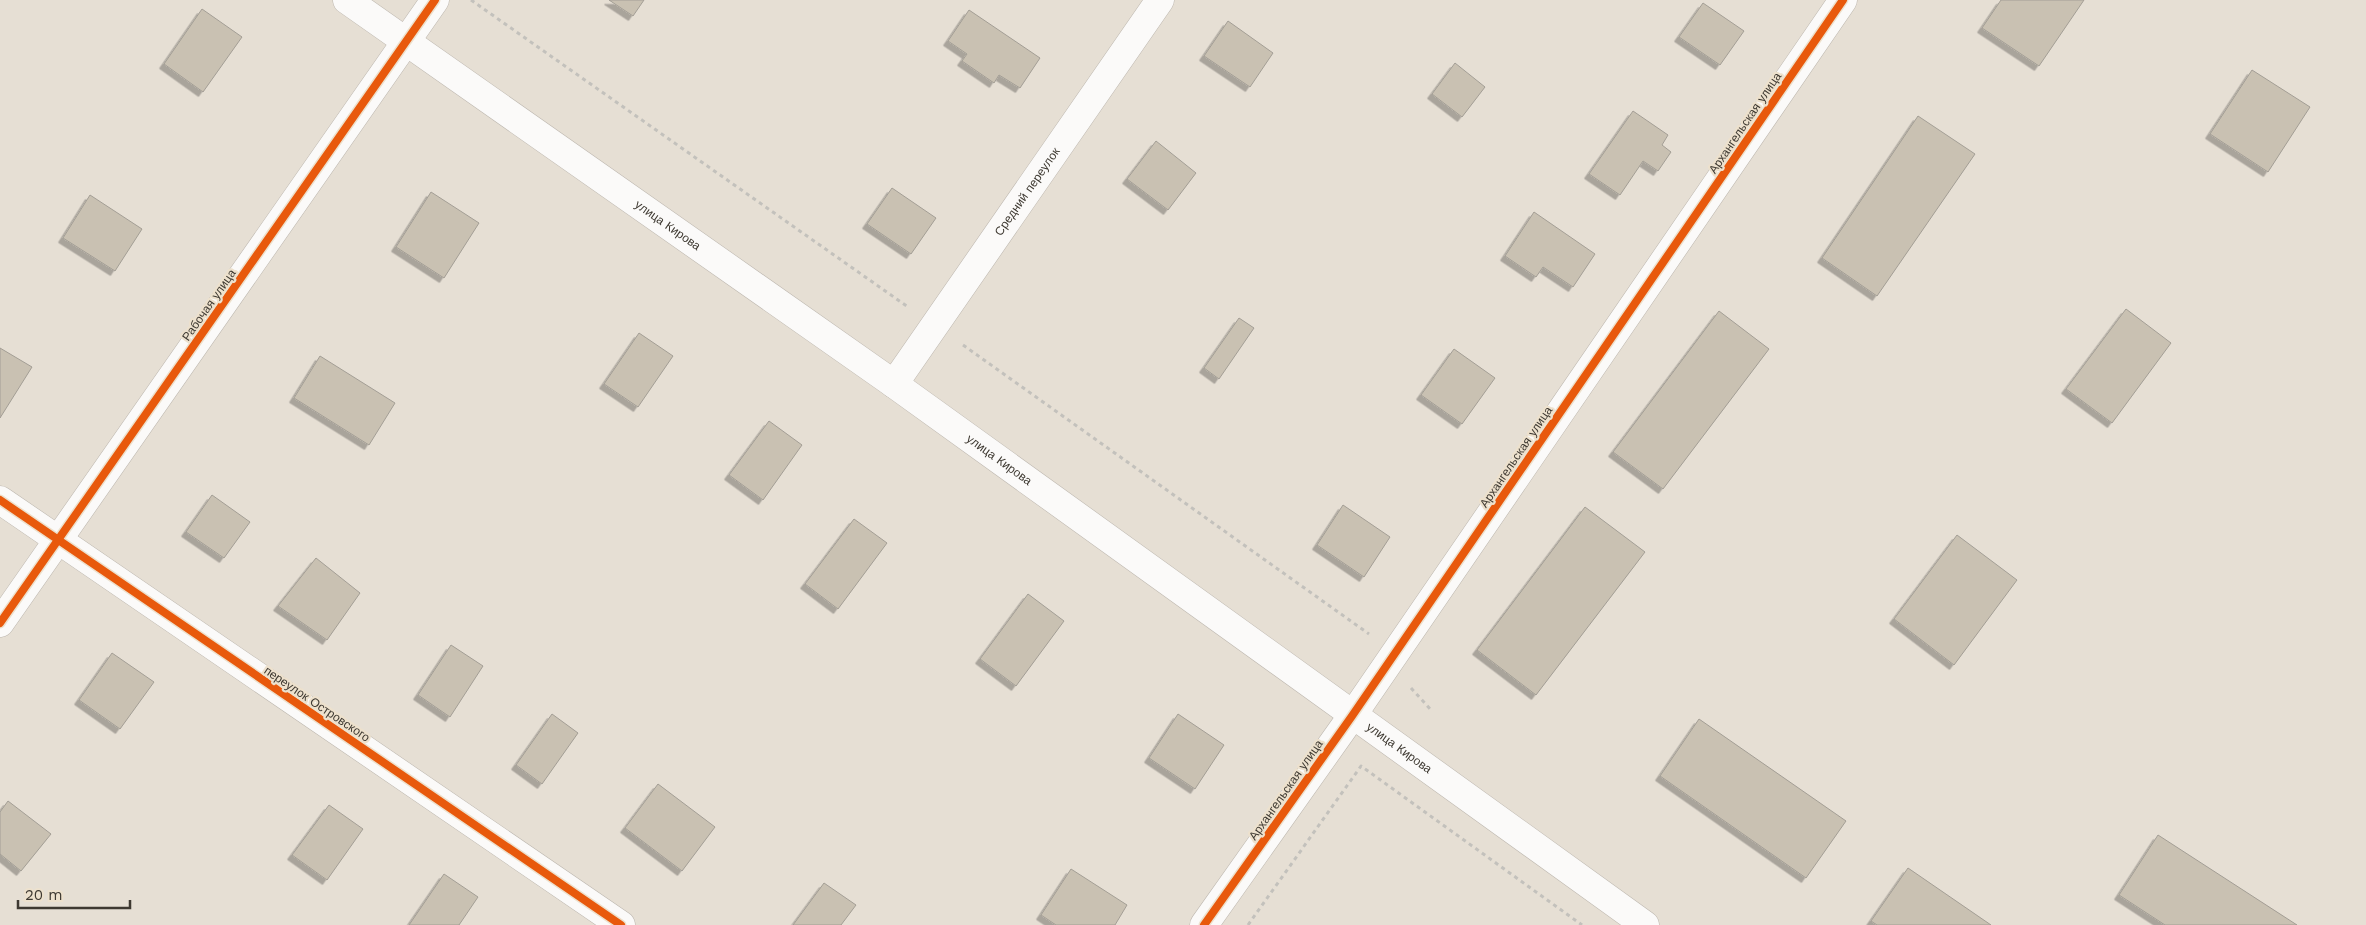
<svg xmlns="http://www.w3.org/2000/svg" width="2366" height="925" font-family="'Work Sans',sans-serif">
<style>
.building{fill:#c9c1b2;stroke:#a39e95;filter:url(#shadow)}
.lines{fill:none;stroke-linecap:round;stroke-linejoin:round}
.minor-casing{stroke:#bcb6ae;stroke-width:29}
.tertiary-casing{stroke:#bcb6ae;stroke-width:29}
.secondary-casing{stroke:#bcb6ae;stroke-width:29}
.path{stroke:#c3c1bc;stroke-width:3;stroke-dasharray:4 4;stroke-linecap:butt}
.minor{stroke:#fbfaf9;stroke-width:28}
.tertiary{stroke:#fbfaf9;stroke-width:28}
.secondary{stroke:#fbfaf9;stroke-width:28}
.cycleway-casing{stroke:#ede1cd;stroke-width:11}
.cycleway{stroke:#e8590c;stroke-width:8}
.labels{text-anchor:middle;stroke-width:4.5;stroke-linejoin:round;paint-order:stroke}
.street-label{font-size:12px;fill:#3e3931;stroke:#ede1cd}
</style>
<defs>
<filter id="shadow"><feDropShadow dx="-4.5" dy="4.5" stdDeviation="0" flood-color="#0004"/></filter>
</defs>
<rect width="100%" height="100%" fill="#e6dfd4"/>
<path class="building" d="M609,0H644L633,16Z
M2001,0H2084L2039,66L1982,28Z
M1703,3L1744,31L1720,65L1679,37Z
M202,9L242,37L203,92L164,64Z
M969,10L1040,58L1020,88L999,75L994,83L962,61L967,54L948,41Z
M1228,21L1273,53L1250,87L1204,56Z
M1455,63L1485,87L1462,117L1432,94Z
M2252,70L2310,107L2268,172L2210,134Z
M1633,111L1668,135L1662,145L1671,152L1658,171L1643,161L1620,195L1589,174Z
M1918,116L1975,154L1877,296L1822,258Z
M1156,141L1196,173L1168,210L1127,179Z
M892,188L936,218L911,254L867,224Z
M431,192L479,223L444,278L396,247Z
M90,195L142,229L115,271L63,238Z
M1534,212L1595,254L1573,287L1543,267L1536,277L1505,256Z
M2126,309L2171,343L2112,423L2066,389Z
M1719,311L1769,349L1663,489L1613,452Z
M1239,318L1254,328L1219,379L1204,368Z
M639,333L673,356L638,407L604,384Z
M0,348L32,367L0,418Z
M1454,349L1495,378L1462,424L1421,395Z
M320,356L395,403L369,445L294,398Z
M769,421L802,445L763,500L729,475Z
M212,495L250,522L224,558L186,532Z
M1343,505L1390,537L1364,577L1317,545Z
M1585,507L1645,552L1536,695L1477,650Z
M854,519L887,543L838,609L805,584Z
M1957,535L2017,580L1954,665L1894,619Z
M316,558L360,593L327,640L278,606Z
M1028,594L1064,621L1016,686L980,659Z
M451,645L483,666L450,717L418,695Z
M112,653L154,682L120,729L79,700Z
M552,714L578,733L542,784L516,765Z
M1178,714L1224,745L1195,789L1149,758Z
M1699,719L1846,821L1806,878L1660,776Z
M658,784L715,827L682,871L625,828Z
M8,801L51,834L21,871L0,854V812Z
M329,805L363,829L327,880L292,855Z
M2158,835L2297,925H2165L2119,895Z
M1908,868L1991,925H1877L1871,921Z
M1071,869L1127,905L1115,925H1056L1041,915Z
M444,874L478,897L459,925H409Z
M824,883L856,905L841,925H793Z"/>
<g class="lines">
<g class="minor-casing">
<g id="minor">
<path id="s1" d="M894,384L1160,0"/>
<path d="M0,500L621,925"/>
<path d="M0,623L435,0"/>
<path d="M1352,716L1843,0"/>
</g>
</g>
<g class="tertiary-casing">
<path id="tertiary" d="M1204,925L1352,716"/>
</g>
<g class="secondary-casing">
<g id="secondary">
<path id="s2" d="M347,0L894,384L1645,925"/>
</g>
</g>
<path class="path" d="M471,0L908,307
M963,345L1369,634
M1411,688L1432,711
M1248,925L1361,766L1582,925"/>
<use href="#minor" class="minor"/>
<use href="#tertiary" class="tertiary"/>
<use href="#secondary" class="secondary"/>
<g class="cycleway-casing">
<path id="cycleway" d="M0,500L621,925
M0,623L435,0
M1204,925L1352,716L1843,0"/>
</g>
<use href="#cycleway" class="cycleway"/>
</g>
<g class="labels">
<g class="street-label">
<text transform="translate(1745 123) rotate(-56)" y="4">Архангельская улица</text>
<text dy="4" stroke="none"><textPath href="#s1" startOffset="234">Средний переулок</textPath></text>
<text dy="4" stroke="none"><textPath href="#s2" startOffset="392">улица Кирова</textPath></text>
<text transform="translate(209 305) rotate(-55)" y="4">Рабочая улица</text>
<text transform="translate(1516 457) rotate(-56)" y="4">Архангельская улица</text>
<text dy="4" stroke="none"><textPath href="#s2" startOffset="798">улица Кирова</textPath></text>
<text transform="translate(317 704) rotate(34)" y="4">переулок Островского</text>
<text dy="4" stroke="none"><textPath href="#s2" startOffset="1291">улица Кирова</textPath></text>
<text transform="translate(1286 790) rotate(-55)" y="4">Архангельская улица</text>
</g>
</g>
<path d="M18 900v8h112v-8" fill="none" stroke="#3e3931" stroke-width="2.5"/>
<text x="25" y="900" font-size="15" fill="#3e3931" stroke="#ede1cd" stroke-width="4" paint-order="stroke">20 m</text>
</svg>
